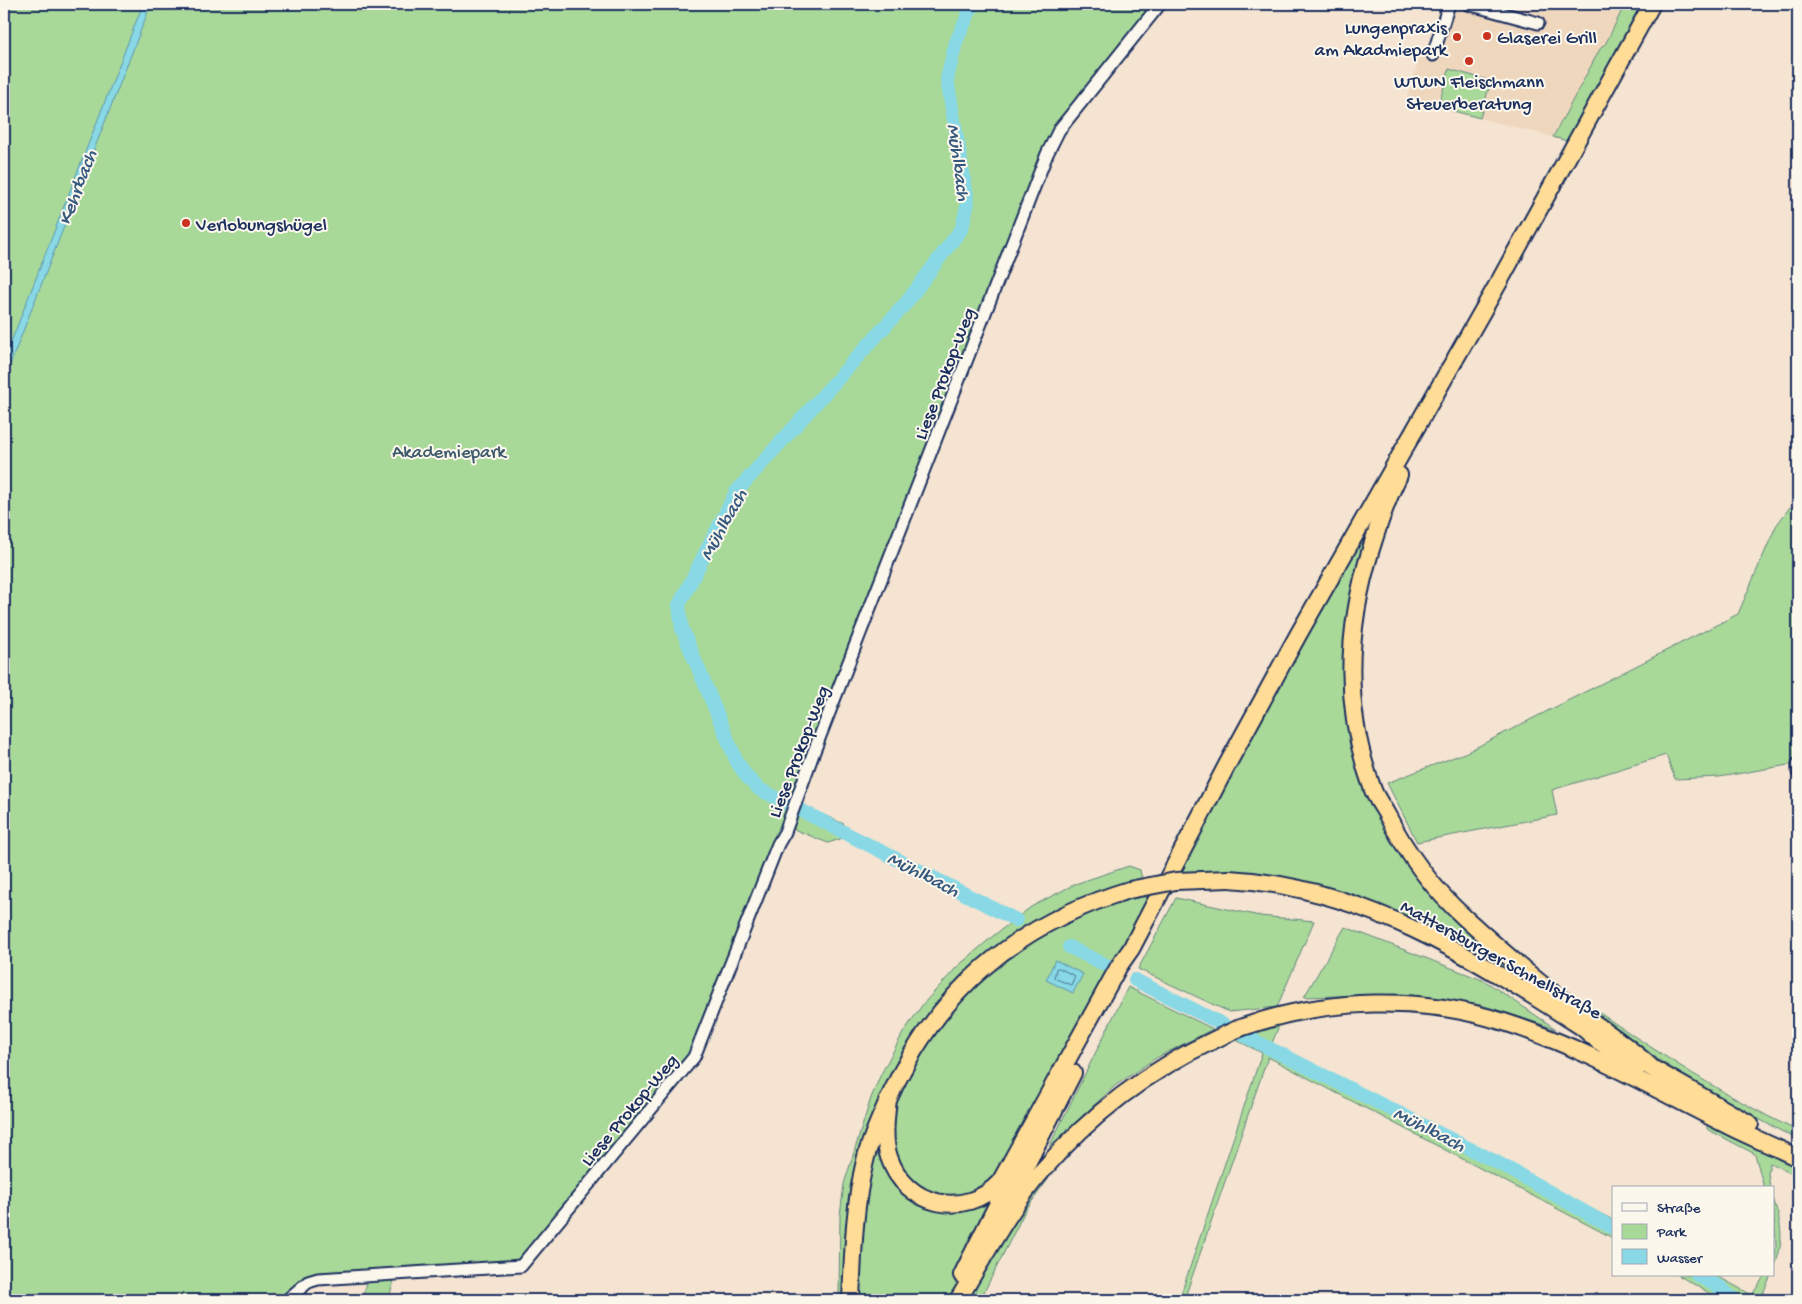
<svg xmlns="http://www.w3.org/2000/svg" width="1802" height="1304" font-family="'Gochi Hand',sans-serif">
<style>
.built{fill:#efd7be}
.green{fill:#a8d999;stroke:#62847c}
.water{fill:#88d8e5;stroke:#5c94af}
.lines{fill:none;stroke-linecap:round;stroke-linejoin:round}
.shore{stroke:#477394;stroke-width:1}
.river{stroke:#88d8e5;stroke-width:14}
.minor-casing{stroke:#1b2f5e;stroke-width:15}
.highway-casing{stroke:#1b2f5e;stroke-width:20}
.minor{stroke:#fbf7ec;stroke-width:11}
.highway{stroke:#ffdd96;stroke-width:16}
.highway-bridge-casing{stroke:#1b2f5e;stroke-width:20;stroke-linecap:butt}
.highway-bridge{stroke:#ffdd96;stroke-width:16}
.poi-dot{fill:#c8321e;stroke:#fbf7ec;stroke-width:2}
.labels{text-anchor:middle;stroke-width:4;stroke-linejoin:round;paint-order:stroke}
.poi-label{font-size:19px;fill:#1b2f5e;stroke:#fbf7ec;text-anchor:start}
.street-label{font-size:19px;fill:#1b2f5e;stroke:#fbf7ec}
.park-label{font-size:19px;fill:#3e5a6d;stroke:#fbf7ec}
.water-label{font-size:20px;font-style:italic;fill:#365980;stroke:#fbf7ec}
</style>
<rect width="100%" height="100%" fill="#f4e4d1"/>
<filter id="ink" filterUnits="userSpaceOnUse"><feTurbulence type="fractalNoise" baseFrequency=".02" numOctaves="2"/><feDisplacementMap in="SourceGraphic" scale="10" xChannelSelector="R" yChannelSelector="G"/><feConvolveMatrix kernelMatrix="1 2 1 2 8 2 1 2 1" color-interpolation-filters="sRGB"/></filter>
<g filter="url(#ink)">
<path class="built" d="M1443,4H1625L1606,43L1600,49L1553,137L1480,118L1490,81L1449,70L1438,107L1407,98L1420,56L1430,47Z"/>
<path class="green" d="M4,4H1155L1050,136L694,1049L517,1262L307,1275L278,1300H14L4,1299Z
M1625,4H1641L1567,141L1553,137L1600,49L1606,43Z
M1449,69L1491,81L1480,118L1438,107Z
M1790,507L1798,513V723L1794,764L1719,777L1675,779L1666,755L1552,790L1557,815L1417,842L1387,783L1467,752L1738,614L1776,526Z
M1368,511L1381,517L1350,659L1374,790L1427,878L1539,982L1530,994L1441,943L1228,871L1197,872L1169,875Z
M799,804L844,824L846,832L843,838L828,843L791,828Z
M1129,866L1140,870L1142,879C1107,889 1072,901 1039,919C971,955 910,1026 880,1098C869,1123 863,1151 857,1178L852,1182L848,1199L847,1300H839L840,1216L844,1184L871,1098L881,1074L903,1033L923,1004L957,967L993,936L1031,907L1075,884Z
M1161,891L949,1300H851L857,1208L903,1066L967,983L1086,904Z
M1176,898L1260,916L1314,921L1277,1007L1229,1012L1138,969Z
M1345,927L1485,981L1556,1029L1481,1005L1403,994L1304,997Z
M1128,987L1213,1029L1156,1058L1116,1085L1049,1147Z
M1563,988C1639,1040 1715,1092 1798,1131V1140L1721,1099L1662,1062L1581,1006Z
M1279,1026L1272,1043L1613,1220V1238L1268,1057L1184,1300H1179L1262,1053L1236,1040Z
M1707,1121L1798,1167V1177L1770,1163L1768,1173L1770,1188H1764L1755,1154L1707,1129Z
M1045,1174L1049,1178L1025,1211L980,1300H968L1000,1238Z
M1773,1198C1782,1225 1785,1243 1773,1270C1773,1261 1776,1254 1776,1246C1776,1230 1773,1214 1773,1198Z
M1678,1275H1715L1752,1295L1765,1275H1771L1760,1300H1721Z
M387,1279L394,1281L388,1300H361L368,1281Z"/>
<path class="water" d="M143,4H151L4,380V360Z
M1055,960L1083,974L1073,993L1046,980Z"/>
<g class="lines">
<path class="shore" d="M1059,968L1075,976L1071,985L1054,978L1056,969Z"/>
<path class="river" d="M973,4L956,42L947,79L968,202L962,228L906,303L736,492L679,605L682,629L737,762L747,777L759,789L1016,920
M1069,947L1108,966
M1135,980L1224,1025
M1243,1035L1500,1164L1613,1228
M1697,1275L1721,1288L1734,1300"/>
<g class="minor-casing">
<path id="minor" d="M1468,4L1538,23
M1433,55L1449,4
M1798,764V772
M287,1300L308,1282L318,1279L521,1266L694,1057L778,844L785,832L813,754L1047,154L1059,130L1160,4"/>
</g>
<g class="highway-casing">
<path id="highway" d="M1399,475C1387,498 1379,523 1371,549C1346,630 1343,709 1373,790C1376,798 1382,806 1386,813C1406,852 1433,889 1465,918C1497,947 1529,975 1563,1001C1593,1023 1624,1042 1651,1067
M1229,879C1361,886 1473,957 1582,1027
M1582,1027L1597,1040L1638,1067
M1641,1062L1750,1124
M888,1099C886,1118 883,1139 889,1157C905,1206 964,1220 1000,1182L1119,966L1131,949L1227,765L1298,635L1499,282L1652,4
M1006,1205L1073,1073
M962,1275L1005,1189
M851,1300C853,1254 854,1206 865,1161C870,1139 880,1119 889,1098C937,991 1016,924 1129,890
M958,1300C985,1256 1008,1210 1042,1171C1090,1115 1149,1070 1216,1039C1225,1035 1234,1030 1243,1027C1325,998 1421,995 1504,1022C1586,1048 1658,1091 1735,1129C1756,1139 1777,1148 1798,1158"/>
</g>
<use href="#minor" class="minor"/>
<use href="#highway" class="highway"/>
<g class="highway-bridge-casing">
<path id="highway-bridge" d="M1129,890L1176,881L1229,879"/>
</g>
<use href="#highway-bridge" class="highway-bridge"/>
</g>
</g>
<g class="poi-dot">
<circle cx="1487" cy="36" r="5"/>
<circle cx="1457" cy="37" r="5"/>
<circle cx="1469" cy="61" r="5"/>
<circle cx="186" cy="223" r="5"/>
</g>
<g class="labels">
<g class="poi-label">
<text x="1447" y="33" text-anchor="end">Lungenpraxis<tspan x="1447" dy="22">am Akadmiepark</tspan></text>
<text x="1497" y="43">Glaserei Grill</text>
<text x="1469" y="87" text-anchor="middle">WTWN Fleischmann<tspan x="1469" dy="22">Steuerberatung</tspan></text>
<text x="196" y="230">Verlobungshügel</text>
</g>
<g class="street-label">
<text transform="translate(943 373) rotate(-69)" y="7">Liese Prokop-Weg</text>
<text transform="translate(797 751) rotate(-69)" y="7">Liese Prokop-Weg</text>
<text transform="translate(1502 958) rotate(29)" y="7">Mattersburger Schnellstraße</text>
<text transform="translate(628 1109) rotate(-50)" y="7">Liese Prokop-Weg</text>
</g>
<g class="park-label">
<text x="449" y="457">Akademiepark</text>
</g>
<g class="water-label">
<text transform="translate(960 162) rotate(82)" y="7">Mühlbach</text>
<text transform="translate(76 187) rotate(-69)" y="7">Kehrbach</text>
<text transform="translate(722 524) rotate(-61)" y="7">Mühlbach</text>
<text transform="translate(924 873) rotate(27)" y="7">Mühlbach</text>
<text transform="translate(1430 1128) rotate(27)" y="7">Mühlbach</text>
</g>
</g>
<rect width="1802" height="1304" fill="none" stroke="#fbf7ec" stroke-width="20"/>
<rect x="10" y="10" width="1782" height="1284" fill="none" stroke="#1b2f5e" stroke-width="2" filter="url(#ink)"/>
<rect x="1612" y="1186" width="162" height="90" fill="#fbf7ec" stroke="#a1a7b3"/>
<rect x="1622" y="1203" width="25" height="8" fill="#fbf7ec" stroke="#a1a7b3"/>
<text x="1657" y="1212" font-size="15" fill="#1b2f5e">Straße</text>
<rect x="1622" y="1224" width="25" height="15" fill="#a8d999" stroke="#a1a7b3"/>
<text x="1657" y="1236" font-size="15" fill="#1b2f5e">Park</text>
<rect x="1622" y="1249" width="25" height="15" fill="#88d8e5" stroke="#a1a7b3"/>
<text x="1657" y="1262" font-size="15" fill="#1b2f5e">Wasser</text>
</svg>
